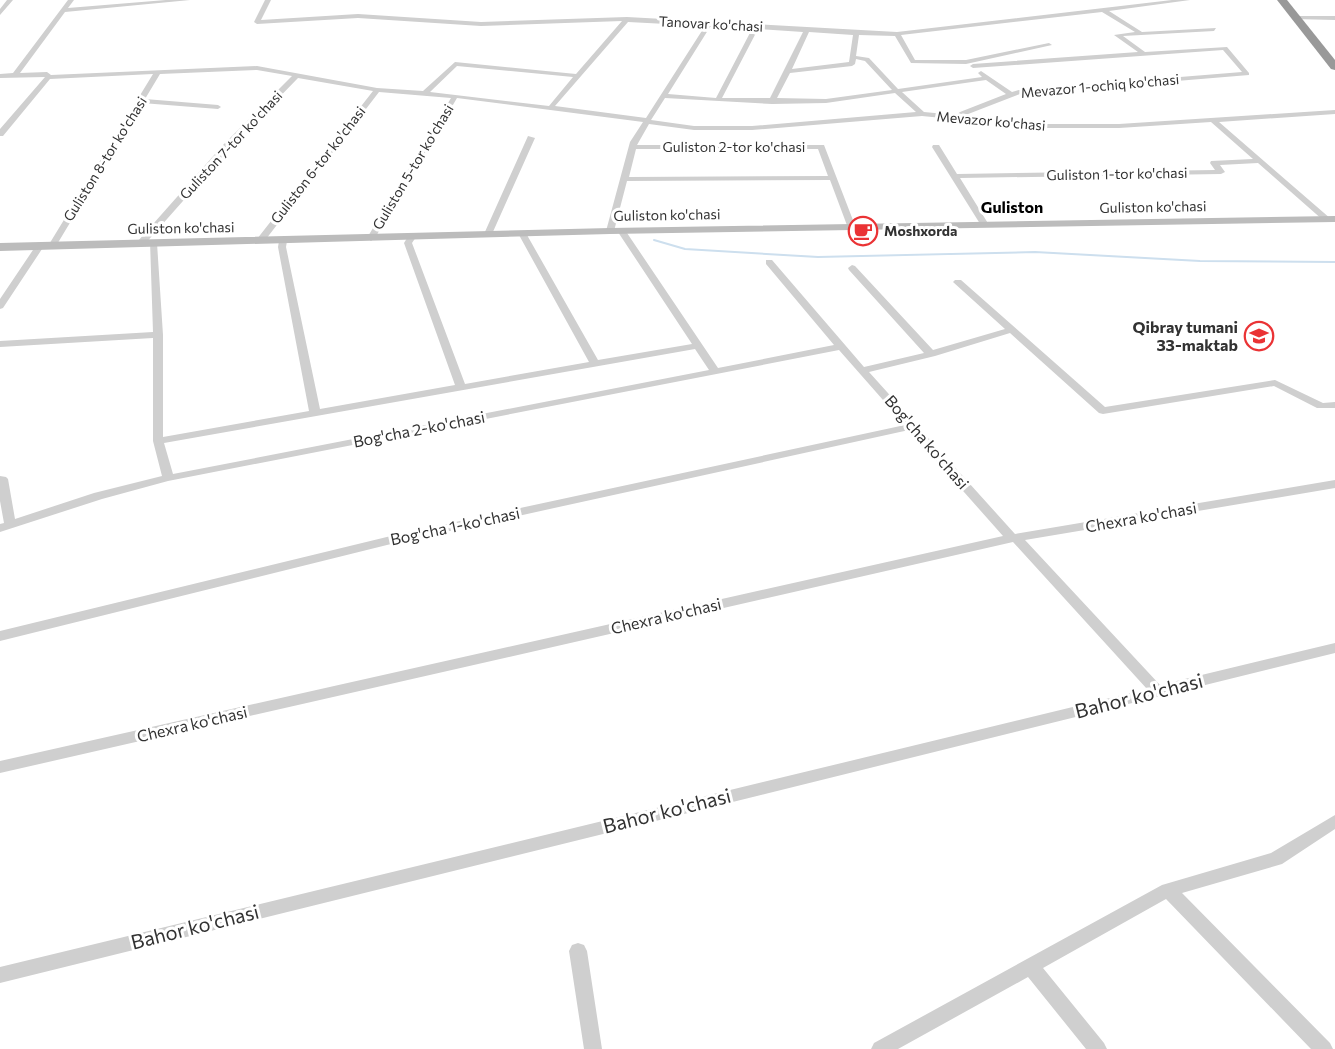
<svg xmlns="http://www.w3.org/2000/svg" width="1335" height="1049" font-family="Commissioner,sans-serif">
<style>
.lines{fill:none;stroke-linecap:round;stroke-linejoin:round}
.stream{stroke:#cddfee;stroke-width:2}
.street{fill:#cfcfcf;fill-rule:evenodd}
.secondary{fill:#bcbcbc;fill-rule:evenodd}
.highway{fill:#999;fill-rule:evenodd}
.labels{text-anchor:middle;stroke-width:6;stroke-linejoin:round;paint-order:stroke}
.far-street-label{font-size:14px;fill:#323232;stroke:#fff}
.far-poi-label{font-size:14px;font-weight:bold;fill:#323232;stroke:#fff;text-anchor:start}
.far-quarter-label{font-size:16px;font-weight:bold;fill:#000;stroke:#fff}
.poi-label{font-size:16px;font-weight:bold;fill:#323232;stroke:#fff;text-anchor:end}
.street-label{font-size:16px;fill:#323232;stroke:#fff}
.near-street-label{font-size:20px;fill:#323232;stroke:#fff}
</style>
<rect width="100%" height="100%" fill="#fff"/>
<g class="lines">
<path class="stream" d="M654,240L685,249L818,257L1035,252L1200,261L1335,262"/>
<path class="street" d="M7,0H13L0,15V9Z
M68,0H74L68,8L166,0H190L65,12L20,73L47,72L51,75L257,66L377,88L423,91L455,62L576,74L622,21L481,26L358,18L257,24L254,22L265,0H271L261,20L358,14L481,22L627,17L897,32L1172,0H1190L1109,11L1142,32L1216,28L1214,31L1123,36L1145,52L1227,47L1249,73V75L1020,94L963,116L1042,124H1119L1335,110V114L1219,122L1331,219L1324,221L1258,163L1220,165L1225,172L1221,174L960,178L989,225L982,227L932,147L933,145H939L957,174L1215,170L1210,163L1211,161L1253,159L1211,122L1119,128H1042L922,116L752,130H694L649,124L637,145H824L856,228L852,231L848,228L830,180L627,181L614,231L610,234L606,231L630,142L643,122L457,98L375,238L371,241L367,238L451,98L379,92L263,243H257V239L373,91L298,78L229,149L144,245H138V241L223,145L292,76L257,70L160,74L145,99L218,105L221,107L218,109L142,103L56,246L52,249L48,246L153,74L50,79L3,136H0V129L45,77L0,78V74L13,73ZM1102,12L1135,32L1114,35L1138,52L973,64L970,66L973,68L1223,50L1242,72L1019,90L1012,92L981,71L978,73L982,77L898,89L869,58L856,56L859,35L895,36L911,63L966,64L1052,45L1049,43L966,60H915L901,35ZM628,22L705,26L646,118L555,106ZM710,27L752,29L716,98L668,94ZM758,29L803,32L770,98H722ZM809,32L853,35L849,62L792,69ZM856,59L865,61L892,90L826,99L777,98L790,73L852,66L855,64ZM457,66L573,77L549,106L430,92ZM986,80L1006,94L960,112L956,115L924,112L902,92ZM895,93L916,112L752,126H694L651,120L665,98L772,104L826,103ZM636,149H818L828,176L629,177Z
M1296,16H1335V20L1294,19Z
M528,136L535,138L492,234L485,236L484,234Z
M622,229L625,230L718,368L834,345L766,264V260H772L864,367L924,353L849,270L848,268L852,265L855,266L933,350L1005,329L953,282L955,280H961L1105,407L1275,380L1323,403L1335,402V408H1317L1274,386L1103,414L1099,413L1010,333L935,356L869,372L1015,534L1335,480V488L1025,540L1160,685L1335,643V653L0,983V967L1147,689L1013,542L0,773V761L1003,536L909,430L395,543L0,641V631L395,535L905,425L839,350L168,481L102,499L0,532V524L4,523L0,501V476L6,477L8,479L15,519L94,493L162,476L153,441V338L0,347V341L153,332L150,241L157,243L163,335V437L309,411L278,247L279,241L283,238L287,241L286,247L320,409L455,385L404,243L409,235L412,234L416,237L412,243L465,384L589,362L519,235L523,232L527,235L598,360L692,344L618,232ZM695,349L709,370L173,474L164,443Z
M40,243L44,246L3,308L0,309V299L37,244Z
M1335,815V829L1282,864L1182,893L1330,1043L1333,1049H1311L1166,899L1043,968L1104,1043L1107,1049H1086L1028,977L898,1049H871L874,1043L1162,885L1271,853Z
M578,943L584,945L587,951L602,1049H584L569,951L572,945Z"/>
<path class="secondary" d="M1335,216V222L610,234L0,251V243L610,228Z"/>
<path class="highway" d="M1277,0H1287L1335,60V70L1331,69Z"/>
</g>
<defs>
<g id="cafe-ring" transform="scale(1.5)"><circle r="9.5" fill="#fff" stroke="#ea3335" stroke-width="1.5"/><path d="M-5.5-4.5H6V0H3Q3 3.5 0 3.5H-2.5Q-5.5 3.5-5.5 0ZM3-3.2v2h1.7v-2ZM-6 4.5H4V6H-6Z" fill="#ea3335"/></g>
<g id="school-ring" transform="scale(1.5)"><circle r="9.5" fill="#fff" stroke="#ea3335" stroke-width="1.5"/><path d="M0-5L7-2L0 1L-7-2ZM-4 1L0 2.5L4 1V4Q0 6-4 4Z" fill="#ea3335"/></g>
</defs>
<g fill-rule="evenodd">
<use href="#cafe-ring" x="863" y="231"/>
<use href="#school-ring" x="1259" y="336"/>
</g>
<g class="labels">
<g class="far-street-label">
<text transform="translate(711 24) rotate(3)" y="5">Tanovar ko'chasi</text>
<text transform="translate(1100 86) rotate(-5)" y="5">Mevazor 1-ochiq ko'chasi</text>
<text transform="translate(991 121) rotate(5)" y="5">Mevazor ko'chasi</text>
<text transform="translate(231 145) rotate(-47)" y="5">Guliston 7-tor ko'chasi</text>
<text x="734" y="152">Guliston 2-tor ko'chasi</text>
<text transform="translate(105 159) rotate(-58)" y="5">Guliston 8-tor ko'chasi</text>
<text transform="translate(318 165) rotate(-52)" y="5">Guliston 6-tor ko'chasi</text>
<text transform="translate(413 167) rotate(-59)" y="5">Guliston 5-tor ko'chasi</text>
<text transform="translate(1117 174) rotate(-1)" y="5">Guliston 1-tor ko'chasi</text>
<text transform="translate(1153 207) rotate(-1)" y="5">Guliston ko'chasi</text>
<text transform="translate(667 215) rotate(-1)" y="5">Guliston ko'chasi</text>
<text transform="translate(181 228) rotate(-1)" y="5">Guliston ko'chasi</text>
</g>
<g class="far-poi-label">
<text x="884" y="236">Moshxorda</text>
</g>
<g class="far-quarter-label">
<text x="1012" y="213">Guliston</text>
</g>
<g class="poi-label">
<text x="1238" y="333">Qibray tumani<tspan x="1238" dy="18">33-maktab</tspan></text>
</g>
<g class="street-label">
<text transform="translate(419 429) rotate(-11)" y="6">Bog'cha 2-ko'chasi</text>
<text transform="translate(927 442) rotate(49)" y="6">Bog'cha ko'chasi</text>
<text transform="translate(1141 517) rotate(-10)" y="6">Chexra ko'chasi</text>
<text transform="translate(455 526) rotate(-12)" y="6">Bog'cha 1-ko'chasi</text>
<text transform="translate(666 616) rotate(-13)" y="6">Chexra ko'chasi</text>
<text transform="translate(192 724) rotate(-13)" y="6">Chexra ko'chasi</text>
</g>
<g class="near-street-label">
<text transform="translate(1139 696) rotate(-14)" y="7">Bahor ko'chasi</text>
<text transform="translate(667 811) rotate(-14)" y="7">Bahor ko'chasi</text>
<text transform="translate(195 927) rotate(-14)" y="7">Bahor ko'chasi</text>
</g>
</g>
</svg>
